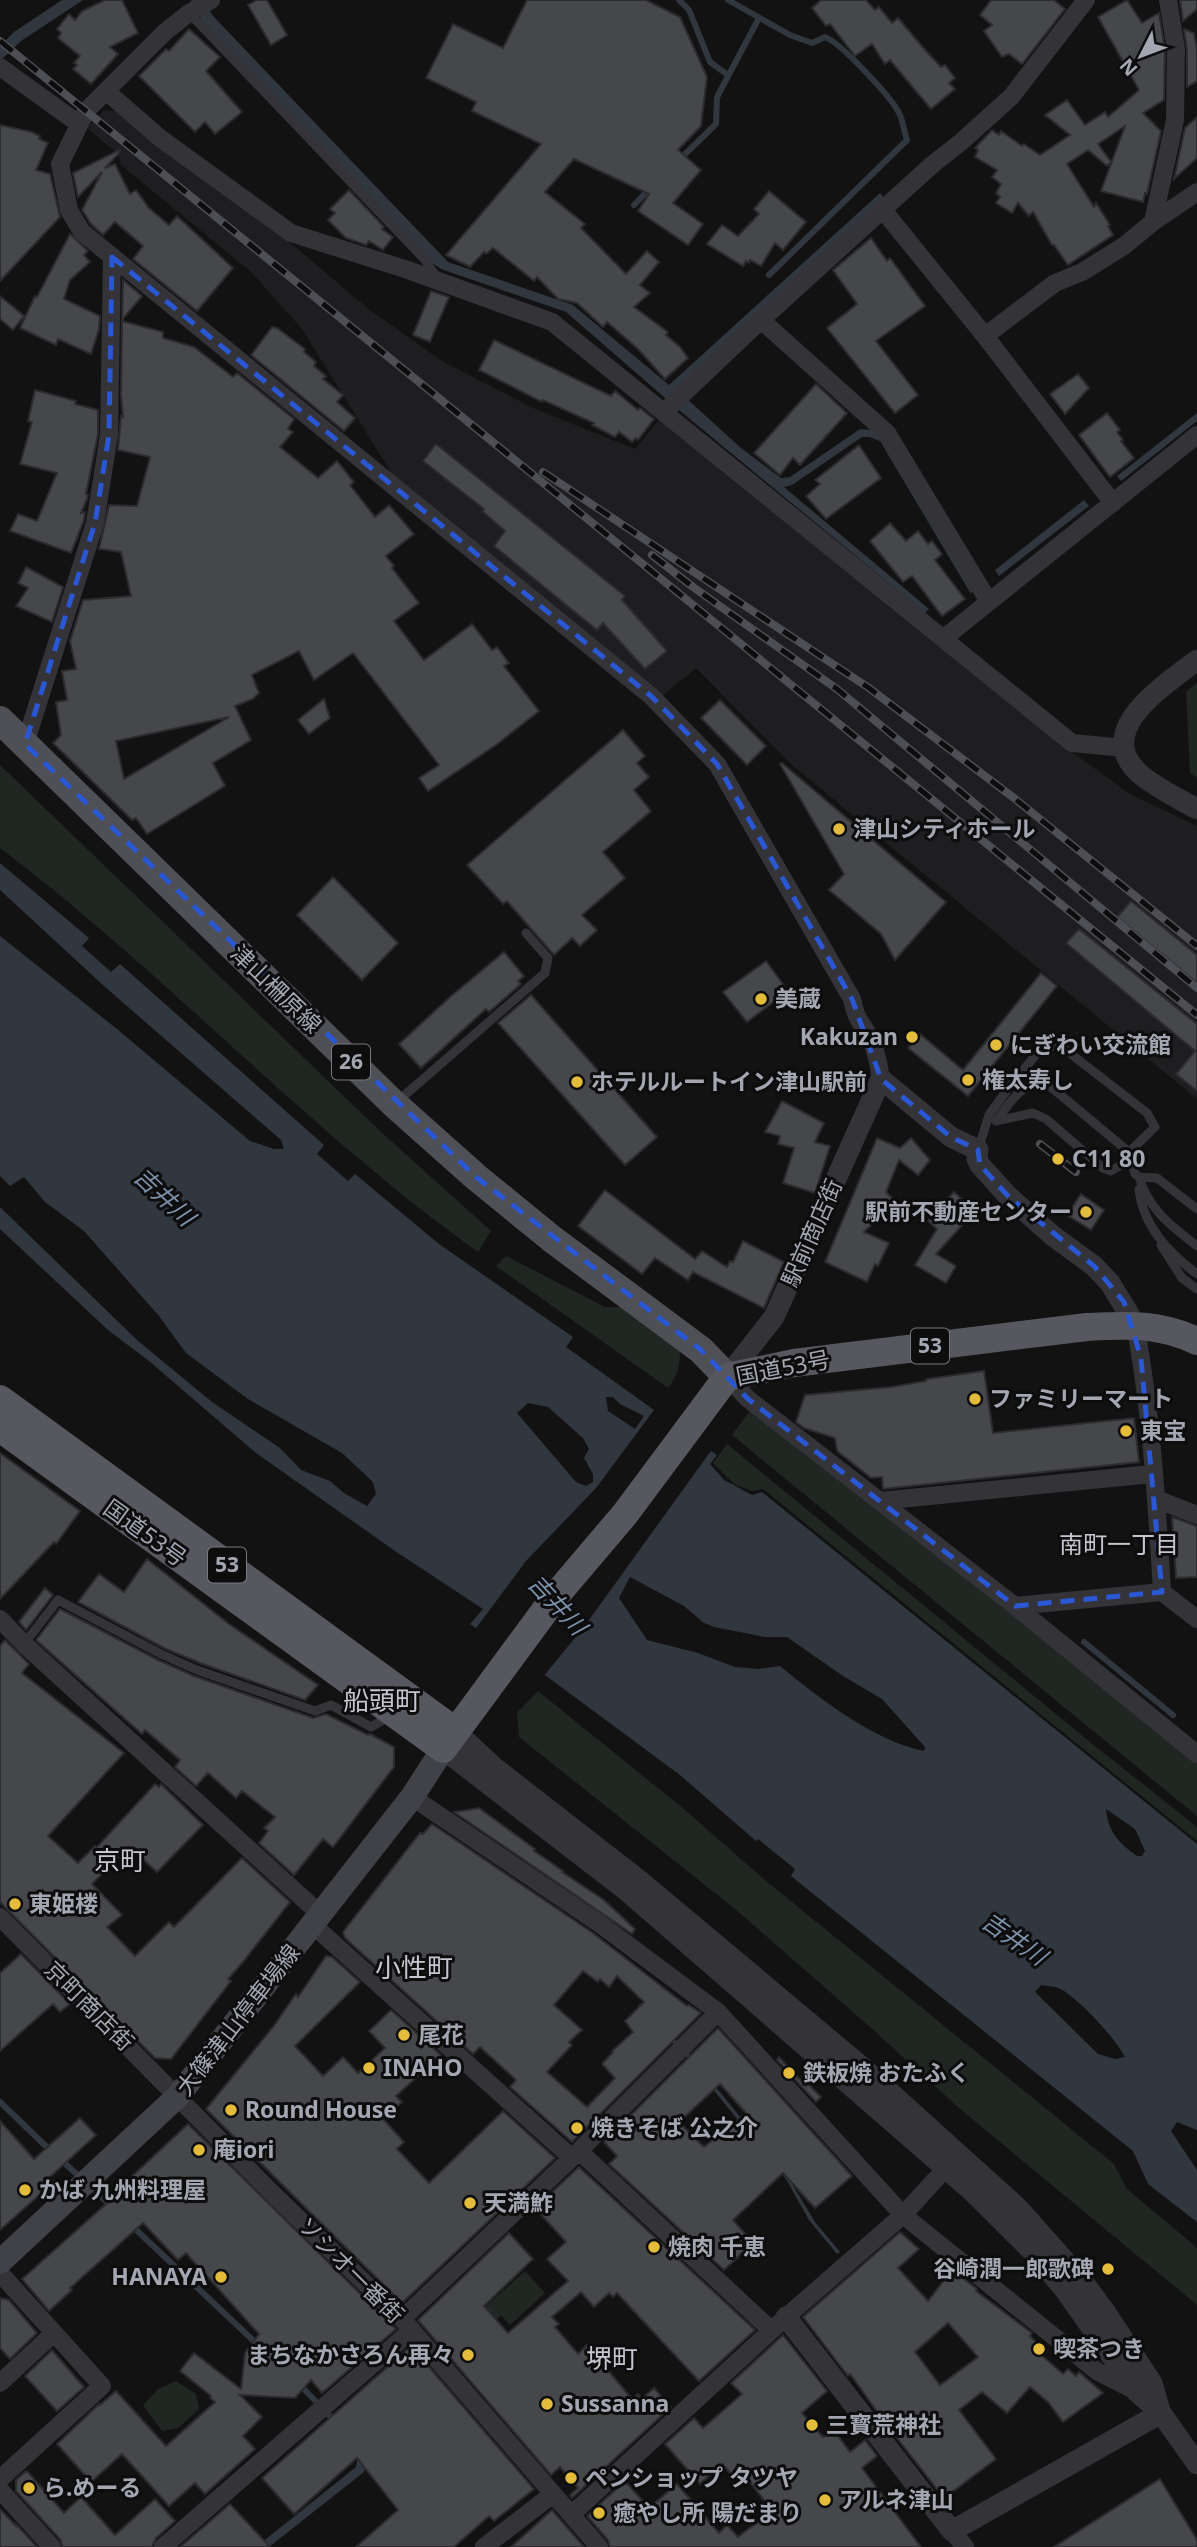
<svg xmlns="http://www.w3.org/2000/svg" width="1197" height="2547" font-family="'Noto Sans','Noto Sans JP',sans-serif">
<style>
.built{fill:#1e1e20}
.green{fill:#202722}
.water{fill:#30373e;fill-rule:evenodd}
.pier{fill:#121213}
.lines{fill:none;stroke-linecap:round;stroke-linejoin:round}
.stream{stroke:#30373e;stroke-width:6}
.building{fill:#46474b;stroke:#2c2c2f;stroke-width:2;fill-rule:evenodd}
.service{stroke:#333338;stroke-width:9}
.minor{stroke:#333338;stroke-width:18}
.tertiary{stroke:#333338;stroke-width:21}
.secondary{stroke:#414247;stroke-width:24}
.primary{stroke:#4f5056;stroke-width:28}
.trunk{stroke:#57585f;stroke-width:28}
.rail-casing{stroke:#4e4f54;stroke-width:8}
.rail{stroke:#0d0d0e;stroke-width:5;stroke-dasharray:16;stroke-linecap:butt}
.marked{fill:none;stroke:#2a57d4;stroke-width:5;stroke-dasharray:14 9;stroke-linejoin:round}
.poi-dot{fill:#e2bc3a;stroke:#0d0d0e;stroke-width:2.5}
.labels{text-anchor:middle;stroke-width:6;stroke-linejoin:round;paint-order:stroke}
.shield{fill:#0d0d0e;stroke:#777981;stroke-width:2}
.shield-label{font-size:21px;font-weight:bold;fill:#a4a7b2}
.poi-label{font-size:23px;font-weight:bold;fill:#a4a7b2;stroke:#0d0d0e;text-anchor:start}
.street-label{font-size:23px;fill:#a4a7b2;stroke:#0d0d0e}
.water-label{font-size:24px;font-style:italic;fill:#7d91ab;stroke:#0d0d0e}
.neighbourhood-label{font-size:24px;fill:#c5c6cf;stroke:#0d0d0e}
.quarter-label{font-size:26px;fill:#c5c6cf;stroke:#0d0d0e}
</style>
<rect width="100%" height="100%" fill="#121213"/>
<path class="built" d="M104,110L118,111L195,174L288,241L370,310L442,361L533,408L635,449L662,416L1062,745L1130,794L1197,826V1099L792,765L696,668L662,696L392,474L302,329L251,272L121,165L118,154L87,128Z"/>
<path class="green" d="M1197,683V778L1190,773L1186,692Z
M0,765L381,1132L491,1231L478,1252C308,1131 167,974 0,848Z
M506,1256L605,1307H621L680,1350C680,1366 678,1375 668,1388L496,1266Z
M752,1408L825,1463L1197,1762V1816L732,1435Z
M727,1444L1095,1746L1197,1827V1841L763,1489L752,1491L734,1484L713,1463Z
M538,1691L685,1810L766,1881L1114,2164L1127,2189L1197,2248V2305L959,2108L869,2026L735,1909L519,1737L517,1713Z
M525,2271L545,2293L510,2325L501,2315L456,2356L445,2343Z
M176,2381L196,2394L199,2409L178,2428L162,2431L143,2405L158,2389Z"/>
<path class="water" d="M62,0H83L21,41L0,61V46L14,32Z
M191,0H203L213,16L448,262L573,305L669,385L880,193L884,198L676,389L741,448L781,478L790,477L860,429L872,430L885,435L975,584L971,594L880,441L869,437H862L792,485L784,487L929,609L925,613L679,410L566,312L441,269L429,261L202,21Z
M1197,413V421L1121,481L1117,476Z
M1084,500L1089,506L999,576L995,570Z
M0,863L89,938L82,946L111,972L120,964L324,1145L317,1154L348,1181L355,1174L439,1244L573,1337L566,1347L717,1455L710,1464L724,1480L752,1495L762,1492L1197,1844V2130L1177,2122L1171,2131L1197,2170V2222L1148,2184L1133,2151L791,1876L795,1869L758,1839L756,1841L680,1775L549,1678L470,1624L483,1609L395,1551L256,1453L149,1361L108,1330L0,1229V1207L137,1340L212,1402L280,1448L301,1470L330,1481L344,1493L367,1506L376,1494L373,1482L342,1453L248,1399L186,1353L159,1316L84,1231L45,1202L24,1177L10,1186L0,1176V936L117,1029L250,1141L274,1149H284L281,1140L104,986L0,890ZM606,1397H613L620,1404L644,1416L635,1429L608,1411ZM528,1403L548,1407L583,1438L589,1449L584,1458L593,1474V1482L586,1486L576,1482L517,1413ZM630,1577L684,1606L704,1623L714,1627L765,1637H787L843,1676L882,1699L925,1747L924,1751C874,1741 819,1698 780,1666L759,1669L735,1667L698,1653L647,1640L619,1598ZM1106,1809L1135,1829L1145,1851L1142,1856H1137C1119,1843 1108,1832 1106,1809ZM1041,1985C1046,1986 1053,1986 1058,1988C1075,1994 1117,2040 1125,2057L1115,2059L1098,2054L1035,1992Z
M640,2003L688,2053L729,2103L789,2179L815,2222L840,2252L837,2254L809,2220L786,2179L685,2055L637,2008Z
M358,2455L367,2457L364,2472L269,2547H256L356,2467Z"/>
<path class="pier" d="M657,1406L713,1448L584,1627L542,1678L474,1631L526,1561L596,1488Z"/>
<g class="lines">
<path class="stream" d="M679,0L689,10L710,62L728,75
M728,0L790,35L812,43L825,37C840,42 892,98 899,113C903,121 904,131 907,140L769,275
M678,161L716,124L717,97L759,18
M634,205L650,188
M1084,1642L1173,1715
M0,2102L51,2151
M59,2158L82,2179
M90,2186L113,2208
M131,2225L258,2345
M299,2384L335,2421"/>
</g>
<path class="building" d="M105,0H122L138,33L110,47L118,54L91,84L73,69L77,65L74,63L80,56L58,38L61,33L57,29L69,14L75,20L82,11Z
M257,0H267L287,35L271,45L248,5Z
M527,0H646L680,17L707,77L701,126L678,150L701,170L673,203L703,224L688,245L638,211L649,194L574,159L545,192L585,224L581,228L626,274L647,251L659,262L640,285L650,293L634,307L668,332L666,335L680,347L688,358L665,379L638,349L607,322L603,327L577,303L558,299L537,277L534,281L493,248L486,254L484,252L470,267L446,255L541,144L472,111L476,102L426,78L453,24L503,48Z
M821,0H866L875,10L879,7L892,23L898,18L926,51L941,67L945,65L955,78L949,83L955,89L931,109L890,60L885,64L872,44L855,56L830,24L826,26L812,8Z
M991,0H1054L1065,9L1022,64L1009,54L1002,57L984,31L992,25L980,15Z
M1127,0L1142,23L1159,13L1165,50L1164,100L1143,113L1161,131L1147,194L1145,193L1143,202L1101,191L1125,126L1098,144L1111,162L1107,166L1088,150L1067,164L1094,207L1096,203L1110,225L1108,226L1113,235L1068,265L1054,245H1052L1033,212L1029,216L1018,203L1012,213L996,203L1000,197L996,193L1001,184L992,177L997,170L975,157L978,150L975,148L992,130L999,135L1001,131L1022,146L1024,144L1040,155L1070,135L1045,115L1067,100L1085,125L1105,112L1108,117L1139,90L1098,17Z
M1180,0H1197V9L1183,21Z
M189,29L220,57L206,71L242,112L215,134L205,122L195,132L139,76L166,49L169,51Z
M1184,29L1194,33L1197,50V81L1187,87V49Z
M1197,117V158L1174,179L1185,128Z
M0,125L32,132L40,136L39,139L48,143L36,170L50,174L60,217L0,281Z
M119,150L120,152L105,168L115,164L130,194L136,190L149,208L169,225L177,216L233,268L197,311L133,259L143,246L115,222L103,235L91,224L82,210L102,172L78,197L73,173Z
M349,190L384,227L382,229L393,237L383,250L369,241L366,245L346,238L328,220L335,213L330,209Z
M769,191L806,222L783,250L775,243L761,266L750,260L749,263L746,261L743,266L707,244L722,225L738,236L759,214L754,209Z
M70,234L88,251L84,255L90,262L70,280L64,299L100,316L99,329L91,354L58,339L56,345L20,328L35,296L37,297Z
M871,238L887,261L890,258L925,306L876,341L918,395L895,413L827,328L857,304L833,270Z
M123,280L142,296L122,320Z
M431,291L449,297L430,342L413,335Z
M0,296L24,316L13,330L0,319Z
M122,321L163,332V338L194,347L233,377L237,373L294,419L288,429L293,432L280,447L318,478L337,461L354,482L350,485L375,517L389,505L414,534L386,556L394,566L392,568L419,603L394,621L424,660L472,624L492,650L497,647L509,663L504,666L539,711L496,745L428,791L419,778L439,765L353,653L314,680L299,651L252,675L259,693L253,699L235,706L251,740L213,763L225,786L147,834L136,818L132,820L53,743L61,735L56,702L67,700L62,671L76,669L70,641L83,600L131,596L121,552L99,549L109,505L137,506L150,457L118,450L121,416L123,417L121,396ZM229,717L124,779L116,741Z
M272,327L277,328L305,349L304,352L316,362L314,366L326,376L323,379L343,395L337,402L355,418L344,431L251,355Z
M494,340L611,396L615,391L638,410L640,408L654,419L638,440L636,438L632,442L619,432L615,437L592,425L594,423L543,400L542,402L479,370Z
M1078,374L1089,388L1065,414L1050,394Z
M816,384L847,413L800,465L793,458L780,475L754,453Z
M35,390L76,401L75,404L98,410V434L86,494L88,495L87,499L81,513L85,512L84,520L71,553L10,531L18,514L37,521L57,473L20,464L32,422L28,421Z
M1107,413L1120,430L1117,432L1123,440L1121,441L1134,458L1110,477L1079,435Z
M436,444L625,596L622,600L667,651L645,669L603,623L597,630L494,546L505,531L482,511L484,509L423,461Z
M859,445L881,478L826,519L806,496L820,484L815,480Z
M890,523L906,541L918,531L928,544L932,541L942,554L935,560L965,599L942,616L912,576L903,582L870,541Z
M26,567L63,587L52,622L16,606L28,588L18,583Z
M324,699L330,718L309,734L298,720Z
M720,700L766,746L747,765L701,718Z
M623,730L645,756L637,763L649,777L634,790L651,811L603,852L625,878L582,915L597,930L580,946L572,938L554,955L507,901L503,904L467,865Z
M782,763L946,902L895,960L881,934L829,890L844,874L780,764Z
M333,877L398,943L362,980L297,915Z
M1131,901L1197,955V983L1117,917Z
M1079,929L1197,1024V1091L1176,1074L1195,1051L1066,943Z
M504,952L524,976L518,981L521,984L489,1012L486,1009L421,1068L399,1044L450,997Z
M766,961L788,991L747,1022L723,992Z
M1041,973L1057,986L968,1096L908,1048L920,1034L963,1070Z
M531,995L657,1137L625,1165L498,1023Z
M782,1101L824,1123L815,1142L830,1146L815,1193L783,1183L794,1148L778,1144L780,1136L765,1132Z
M877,1138L900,1148L911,1138L930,1160L918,1175L899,1160L886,1192L896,1202L864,1232L889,1243L878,1266L875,1264L867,1282L825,1262Z
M605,1190L695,1259L702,1251L727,1267L730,1261L733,1262L743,1241L784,1262L764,1308L693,1272L688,1280L655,1258L642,1274L578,1226Z
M954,1192L975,1211L936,1254L956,1266L946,1283L915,1265L937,1229L928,1221Z
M1081,1194L1104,1210L1091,1230L1067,1215Z
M984,1371L993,1433L1134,1418L1139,1462L883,1489L882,1477L871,1478L837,1451L835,1438L804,1428L796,1422L805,1395L891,1387L926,1381V1379Z
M0,1453L80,1511L56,1544L54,1542L0,1599Z
M1172,1517L1197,1526V1577L1176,1578Z
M147,1559L229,1624L318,1685L305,1700L200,1663L164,1648L78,1602L99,1574L124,1592Z
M45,1588L53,1595L26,1630L19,1622Z
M60,1609L158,1660L194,1676L313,1718L326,1714L368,1735L370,1734L394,1747V1767L333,1847L323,1839L294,1875L259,1843L268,1831L264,1828L275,1817L242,1791L236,1798L208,1773L196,1786L175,1767L180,1760L145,1730L142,1734L36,1640Z
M5,1640L29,1664L22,1673L124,1753L48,1836L78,1863L95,1846L97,1847L155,1784L159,1787L161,1784L203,1825L157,1872L129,1847L92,1884L122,1915L107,1927L135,1956L169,1922L174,1927L242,1858L290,1902L243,1962L228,1979L231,1981L171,2059L155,2058L0,1902V1646Z
M479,1808L535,1849L534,1851L563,1871L562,1872L604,1900L635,1929L632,1934L454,1812Z
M432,1824L593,1933L687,2006L689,2005L701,2013L572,2142L510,2087L516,2080L480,2047L473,2054L345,1938L343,1932L420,1833L423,1834ZM583,1971L598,1982L600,1979L609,1987L617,1976L644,2002L625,2021L633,2032L612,2051L613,2052L602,2064L615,2078L587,2107L547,2072L572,2045L569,2042L582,2030L554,2005Z
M21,1954L70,2004L60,2012L53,2004L0,2051V1973Z
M326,1956L332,1957L360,1982L295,2046L323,2076L343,2057L358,2073L385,2048L369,2031L391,2010L441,2055L396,2096L402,2102L383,2119L404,2142L397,2149L429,2183L503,2111L555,2158L402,2303L206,2109L273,2027L296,1994L298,1997Z
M718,2028L852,2176L815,2208L783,2173L733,2220L753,2243L724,2270L609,2164L617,2156L604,2142ZM720,2084L746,2113L704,2147L679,2122Z
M779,2057L806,2086L808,2084L821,2097L816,2102L777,2060Z
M80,2118L96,2135L50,2177L54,2182L0,2230V2121L34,2159Z
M188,2124L396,2329L322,2393L311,2380L295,2398L240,2395L262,2417L243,2436L255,2449L205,2494L195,2483L169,2506L122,2454L91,2482L57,2444L99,2404L100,2405L116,2391L166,2446L215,2402L210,2398L211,2396L180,2371L194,2353L241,2389L245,2353L259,2334L186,2253L178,2260L143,2223L70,2288L72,2290L49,2311L22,2279L115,2196L113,2194Z
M579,2167L755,2330L699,2381L617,2293L613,2297L609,2293L594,2307L581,2292L552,2317L559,2324L555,2327L578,2354L587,2345L632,2399L638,2394L642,2399L654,2388L671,2407L572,2498L570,2495L578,2488L560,2467L551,2475L418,2320L509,2233L533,2259L484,2306L508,2333L568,2281L547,2259L566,2242L535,2208Z
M900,2232L919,2249L898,2268L928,2301L952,2270L977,2289L976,2291L1032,2333L1030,2336L1036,2342L1032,2347L1063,2374L1068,2369L1076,2376L1079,2372L1103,2393L1063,2422L1048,2402L1030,2387L1007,2413L982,2392L959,2410L996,2459L944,2498L886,2424L850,2374L848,2376L803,2317ZM948,2323L978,2357L940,2385L915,2352Z
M0,2298L9,2300L37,2333L10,2359L0,2348Z
M783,2335L827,2391L802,2413L823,2437L833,2429L850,2452L865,2440L877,2456L862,2468L921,2547H610L608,2540L587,2516L625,2481L649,2508L677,2484L719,2533L727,2525L738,2537L772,2511L741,2470L734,2477L722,2464L700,2484L665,2444L694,2418L703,2428L742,2394L731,2383Z
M411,2346L534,2489L494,2521L489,2516L454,2547H356L398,2510L357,2458L294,2514L262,2478Z
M52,2350L84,2387L57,2411L25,2376Z
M25,2472H28L64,2513L81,2497L115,2535L155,2499L175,2521L156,2538L152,2547H63L60,2539L16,2491V2480Z
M1160,2479L1197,2540V2547H1054Z
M230,2504L270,2547H180L208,2523Z
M0,2509L16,2526V2524L37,2547H0Z
M552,2510L584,2547H511Z"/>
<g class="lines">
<path class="service" d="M189,13L425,260L437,278
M398,1101L545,973L548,958L526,933
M997,1120C1013,1099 1021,1080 1051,1087L1129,1152L1135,1174L1139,1177C1149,1210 1171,1226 1197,1246
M978,1150L989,1115L1010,1086L1039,1051L1058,1044L1147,1113L1155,1127L1129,1152L1121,1165L1111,1171L1103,1168L1046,1119L1033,1113L996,1121
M1139,1177L1157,1178L1197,1209
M1139,1189C1143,1226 1168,1252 1197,1274
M1161,1245L1182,1278L1197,1289
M24,1644L58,1600L161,1654L197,1670L315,1711L331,1705L371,1727L390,1716"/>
<path class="minor" d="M211,0L189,13L165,32L86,111L60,164L69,210L82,232L651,696L717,764L852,999C856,1021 862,1022 871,1040C877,1052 879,1066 881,1079
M0,67L79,124
M106,91L160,138L291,233L405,269L552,322L1072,743L1124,748
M883,210L985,336L1113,503
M1153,222L1175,120L1176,49L1168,0
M761,320L887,433L989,602
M985,336L1055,283L1082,272L1124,246L1153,222L1197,192
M664,412L761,320L933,164L961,142L1011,97L1086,0
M944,638L1197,435
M25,744L95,523L109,435L112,257
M1135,1324C1151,1410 1157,1505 1162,1592
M727,1377L748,1399L1015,1606L1197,1754
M1156,1499L1197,1515
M880,1501L1152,1474
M1015,1606L1162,1592L1197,1619
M0,1619L24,1644L320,1914
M412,1797L600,1924L718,2012L903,2215L1098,2372L1136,2391
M0,1917L270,2191L402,2319L599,2547
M313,1925L572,2158
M579,2151L771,2330
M0,2273L102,2386L0,2479
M402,2319L579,2151L718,2012
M0,2383L54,2333
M0,2490L52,2547
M571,2515L786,2317L903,2215L946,2168
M952,2531L965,2547
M163,2547L412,2330
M484,2547L553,2494"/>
<path class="tertiary" d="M1197,660C1165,685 1090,731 1141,775C1158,789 1178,798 1197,809
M727,1377L774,1317L881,1079L951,1137L978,1150L977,1159L980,1165L1008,1196L1053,1236L1094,1266L1110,1283L1135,1324
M455,1731L495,1768L639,1880L862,2067L1018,2208L1081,2279L1106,2313L1152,2383L1160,2411
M443,1749L627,1891L973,2192L1032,2251L1065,2290L1136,2391L1161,2413L1197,2464
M786,2317L952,2531L1161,2413"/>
<path class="secondary" d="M0,2262L178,2096L412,1797L443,1749"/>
<path class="primary" d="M0,720L394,1104L476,1177L552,1239L701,1350L727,1377"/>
<path class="trunk" d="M0,1399L455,1731
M0,1428L443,1749L558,1593L625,1514L727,1377L794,1363L1087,1327C1128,1325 1159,1323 1197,1341"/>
<g class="rail-casing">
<path id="rail" d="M0,41L1197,1015
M543,472L869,688L1014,798L1197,946
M652,555L693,587L837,689L1197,988
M1040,1144L1076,1172"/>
</g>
<use href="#rail" class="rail"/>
</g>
<path class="marked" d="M112,257L651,696L717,764L852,999L881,1079L951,1137L978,1150L980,1165L1008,1196L1094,1266L1124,1302L1141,1358L1162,1592L1015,1606L748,1399L701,1350L476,1177L25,744L95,523L109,435Z"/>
<g class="poi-dot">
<circle cx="839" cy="829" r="7"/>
<circle cx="761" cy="999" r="7"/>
<circle cx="912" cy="1037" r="7"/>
<circle cx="996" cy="1045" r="7"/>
<circle cx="968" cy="1080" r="7"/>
<circle cx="577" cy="1082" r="7"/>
<circle cx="1058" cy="1159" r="7"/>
<circle cx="1086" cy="1212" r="7"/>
<circle cx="975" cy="1399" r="7"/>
<circle cx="1126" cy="1431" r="7"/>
<circle cx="15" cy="1904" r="7"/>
<circle cx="404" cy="2035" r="7"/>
<circle cx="369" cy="2068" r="7"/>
<circle cx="789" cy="2073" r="7"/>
<circle cx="231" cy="2110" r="7"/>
<circle cx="577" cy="2128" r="7"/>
<circle cx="199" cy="2150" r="7"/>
<circle cx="25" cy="2190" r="7"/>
<circle cx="470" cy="2203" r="7"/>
<circle cx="654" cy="2247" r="7"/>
<circle cx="1108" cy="2269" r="7"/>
<circle cx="221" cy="2277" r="7"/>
<circle cx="1039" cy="2349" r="7"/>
<circle cx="468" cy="2355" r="7"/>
<circle cx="547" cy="2404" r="7"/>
<circle cx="812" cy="2425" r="7"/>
<circle cx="571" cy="2478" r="7"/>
<circle cx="29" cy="2488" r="7"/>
<circle cx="825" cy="2500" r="7"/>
<circle cx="599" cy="2513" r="7"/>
</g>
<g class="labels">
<g class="shield">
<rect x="332" y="1044.5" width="38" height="35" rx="5"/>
<rect x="911" y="1328.5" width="38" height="35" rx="5"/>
<rect x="208" y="1547.5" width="38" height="35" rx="5"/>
</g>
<g class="shield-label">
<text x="351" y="1069">26</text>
<text x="930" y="1353">53</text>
<text x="227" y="1572">53</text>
</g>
<g class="poi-label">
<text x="853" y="837">津山シティホール</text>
<text x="775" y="1007">美蔵</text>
<text x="898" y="1045" text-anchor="end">Kakuzan</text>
<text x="1010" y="1053">にぎわい交流館</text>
<text x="982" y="1088">権太寿し</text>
<text x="591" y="1090">ホテルルートイン津山駅前</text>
<text x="1072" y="1167">C11 80</text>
<text x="1072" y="1220" text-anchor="end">駅前不動産センター</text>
<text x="989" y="1407">ファミリーマート</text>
<text x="1140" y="1439">東宝</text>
<text x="29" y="1912">東姫楼</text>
<text x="418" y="2043">尾花</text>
<text x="383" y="2076">INAHO</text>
<text x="803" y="2081">鉄板焼 おたふく</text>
<text x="245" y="2118">Round House</text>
<text x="591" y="2136">焼きそば 公之介</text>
<text x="213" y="2158">庵iori</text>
<text x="39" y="2198">かば 九州料理屋</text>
<text x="484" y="2211">天満鮓</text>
<text x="668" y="2255">焼肉 千恵</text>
<text x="1094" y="2277" text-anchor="end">谷崎潤一郎歌碑</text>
<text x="207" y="2285" text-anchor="end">HANAYA</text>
<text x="1053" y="2357">喫茶つき</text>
<text x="454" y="2363" text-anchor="end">まちなかさろん再々</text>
<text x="561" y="2412">Sussanna</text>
<text x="826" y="2433">三寳荒神社</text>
<text x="585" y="2486">ペンショップ タツヤ</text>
<text x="43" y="2496">ら.めーる</text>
<text x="839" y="2508">アルネ津山</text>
<text x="613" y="2521">癒やし所 陽だまり</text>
</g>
<g class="street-label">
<text transform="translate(276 989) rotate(44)" y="8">津山柵原線</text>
<text transform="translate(812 1233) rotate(-66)" y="8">駅前商店街</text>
<text transform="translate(783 1368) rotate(-11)" y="8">国道53号</text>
<text transform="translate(145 1533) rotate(36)" y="8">国道53号</text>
<text transform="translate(89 2006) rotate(45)" y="8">京町商店街</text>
<text transform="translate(238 2020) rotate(-52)" y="8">大篠津山停車場線</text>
<text transform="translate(351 2270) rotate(45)" y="8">ソシオ一番街</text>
</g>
<g class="water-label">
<text transform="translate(164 1197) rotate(43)" y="8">吉井川</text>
<text transform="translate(557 1605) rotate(47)" y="8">吉井川</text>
<text transform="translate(1014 1939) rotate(35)" y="8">吉井川</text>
</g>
<g class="neighbourhood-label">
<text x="1119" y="1553">南町一丁目</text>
</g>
<g class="quarter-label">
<text x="382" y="1710">船頭町</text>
<text x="120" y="1870">京町</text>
<text x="414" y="1977">小性町</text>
<text x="612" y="2368">堺町</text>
</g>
</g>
<g transform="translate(1141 56) rotate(228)" stroke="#0d0d0e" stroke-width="5" paint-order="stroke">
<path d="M0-5L12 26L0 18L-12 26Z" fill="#a4a7b2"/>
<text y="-10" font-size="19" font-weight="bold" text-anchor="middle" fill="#a4a7b2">N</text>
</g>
</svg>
